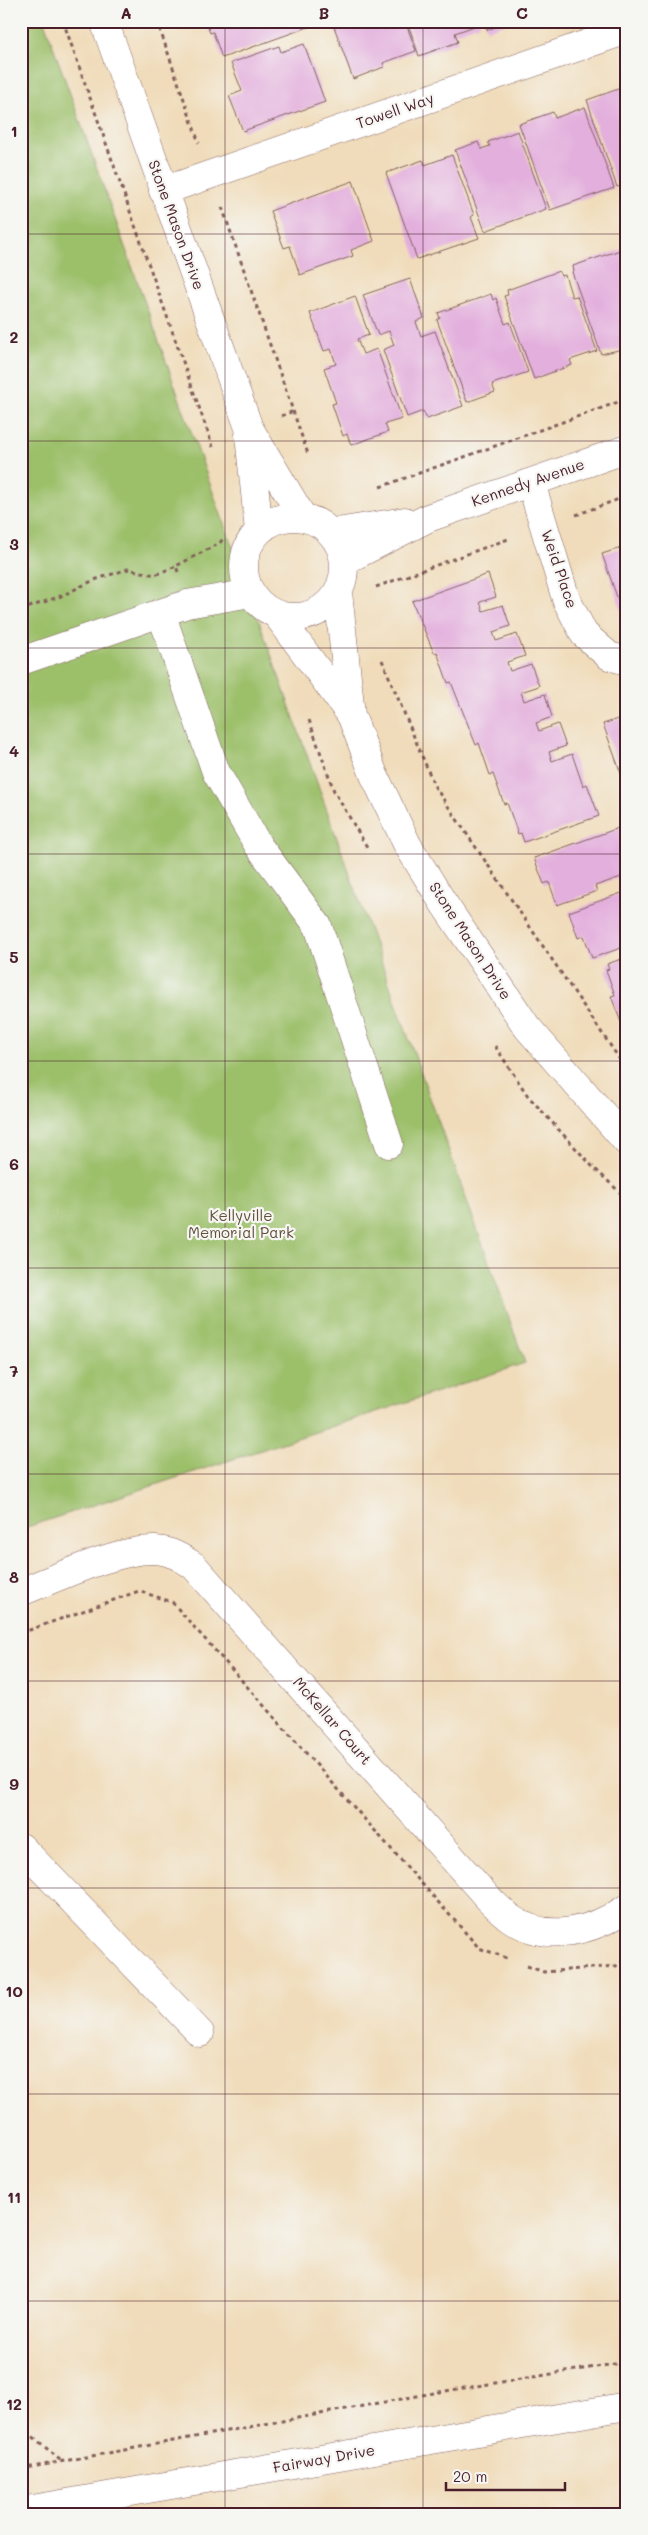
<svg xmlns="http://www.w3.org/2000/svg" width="648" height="2535" font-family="Mali,sans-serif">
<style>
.green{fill:#9cc06a;stroke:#73704a}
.building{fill:#e3afdd}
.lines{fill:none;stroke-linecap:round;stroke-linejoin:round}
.minor-casing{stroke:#84615d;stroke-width:29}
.path{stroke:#84615d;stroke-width:3;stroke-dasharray:4 4;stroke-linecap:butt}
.minor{stroke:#fff;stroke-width:28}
.grid{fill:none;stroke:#4a1f2b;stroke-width:1;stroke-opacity:0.55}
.labels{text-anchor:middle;stroke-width:4.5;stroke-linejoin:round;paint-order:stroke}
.street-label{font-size:15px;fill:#4a1f2b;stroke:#f6f6f2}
.park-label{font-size:15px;fill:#634f3e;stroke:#f6f6f2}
.neatline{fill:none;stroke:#4a1f2b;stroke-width:2}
.grid-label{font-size:16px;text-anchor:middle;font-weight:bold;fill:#4a1f2b}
</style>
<rect width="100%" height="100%" fill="#f6f6f2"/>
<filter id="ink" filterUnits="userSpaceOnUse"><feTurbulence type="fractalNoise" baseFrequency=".02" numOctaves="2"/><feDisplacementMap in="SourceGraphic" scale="10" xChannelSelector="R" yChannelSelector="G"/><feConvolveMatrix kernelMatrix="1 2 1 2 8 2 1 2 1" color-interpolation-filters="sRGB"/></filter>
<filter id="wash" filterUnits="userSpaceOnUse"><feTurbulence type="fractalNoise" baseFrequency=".0096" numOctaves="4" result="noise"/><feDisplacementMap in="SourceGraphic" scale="20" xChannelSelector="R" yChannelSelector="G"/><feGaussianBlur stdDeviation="1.12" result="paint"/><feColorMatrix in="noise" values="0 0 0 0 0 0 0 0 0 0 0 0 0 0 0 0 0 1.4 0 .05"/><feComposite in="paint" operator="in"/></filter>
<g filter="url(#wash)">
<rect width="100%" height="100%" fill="#f0dcba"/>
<path class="green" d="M21,21H44L525,1363L21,1529Z"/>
<g id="blocks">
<path class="building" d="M206,21H313L314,25L222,58L213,32L210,33Z
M332,21H405L416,51L383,63L384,67L353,79Z
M407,21H479L480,24L455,33L458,42L419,56Z
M484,21H512L487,30Z
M304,44L325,102L243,131L229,96L242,91L231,63L279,46L281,52Z
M624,87L627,96V184L617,187L587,100Z
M585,107L614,188L550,210L519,124L553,112L555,118Z
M518,131L546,209L485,231L455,150L478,142L481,149L490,146L488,142Z
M452,155L474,215L471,217L479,238L417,259L386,173L423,160L425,165Z
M353,181L374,241L351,250L353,256L300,275L290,246L284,248L270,211Z
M626,248L627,348L601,354L572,272L574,271L573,266Z
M559,271L561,276L565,275L572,297L577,296L597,351L570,360L572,365L534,379L504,296L508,295L507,290Z
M410,279L424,318L416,322L421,336L435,331L463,406L427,419L423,411L407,417L383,350L394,345L389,331L378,335L363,295Z
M491,294L493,300L496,298L505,324L510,322L528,372L492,384L495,392L467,402L437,320L440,318L438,313Z
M355,296L369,335L357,339L363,354L377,349L402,419L385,424L388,432L351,445L347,434L343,436L332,404L336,403L324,368L336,364L331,349L324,351L310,313Z
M627,546V616L624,617L602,554Z
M488,574L496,597L480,602L483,611L503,605L510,626L493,632L496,641L517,634L525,656L507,662L510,671L531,664L539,686L521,692L524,701L545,694L552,717L536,723L539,731L558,724L566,746L549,752L552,761L572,754L583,786L587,784L599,816L524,842L521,833L518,834L507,803L504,804L493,774L490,775L479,743L476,745L451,682L448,683L437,652L434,653L412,601Z
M627,716V790L603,724Z
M627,825V875L595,886L597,891L557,905L549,882L544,884L534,858Z
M627,891V946L592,958L584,936L578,938L569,912Z
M627,957V1029L624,1030L611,996L615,995L606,970L609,969L607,964Z"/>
</g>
</g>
<g filter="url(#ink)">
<use href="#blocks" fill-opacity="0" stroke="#84615d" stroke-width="1"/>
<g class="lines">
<g class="minor-casing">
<path id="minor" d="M104,21L249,428L303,518
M163,191L627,30
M249,435L259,531
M531,483L566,599L584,634L609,656L627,661
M244 567a50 50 0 1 1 100 0a50 50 0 1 1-100 0Z
M331,533L405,521
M344,561L428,518L627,449
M338,592L351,715L374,775L407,844L444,904L527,1027L627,1142
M161,613L216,772L258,845L318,926L389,1144
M277,615L350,714
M21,661L187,604L251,593
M21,1592C57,1578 119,1548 156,1550C171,1551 182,1558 194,1566L487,1897C494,1904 502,1912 510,1918C547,1944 593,1931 627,1908
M21,1847L200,2033
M21,2511L627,2406"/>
</g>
<path class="path" d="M63,21L213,447
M157,21L199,143
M222,207L308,454
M281,416L294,411
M380,487L627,399
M576,515L627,496
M178,572L176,566L220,543L224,537
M376,587L511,538
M21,610L61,596L94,580L128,569L155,575L176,566
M382,660L435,787L627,1070
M309,720L334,791L367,847
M495,1046L528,1096L592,1166L627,1199
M21,1633L139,1591L172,1602L479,1948L507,1958
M527,1966L544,1972L616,1966L627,1958
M21,2426L61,2461
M21,2469L439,2392L627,2362"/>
<use href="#minor" class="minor"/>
</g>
</g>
<path class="grid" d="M225,21V2514M423,21V2514M21,234H627M21,441H627M21,648H627M21,854H627M21,1061H627M21,1268H627M21,1474H627M21,1681H627M21,1888H627M21,2094H627M21,2301H627"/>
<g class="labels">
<g class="street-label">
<text transform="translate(395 111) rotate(-19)" y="5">Towell Way</text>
<text transform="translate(176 225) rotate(70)" y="5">Stone Mason Drive</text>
<text transform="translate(528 483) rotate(-19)" y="5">Kennedy Avenue</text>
<text transform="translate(559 569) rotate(71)" y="5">Weid Place</text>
<text transform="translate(470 941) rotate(57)" y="5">Stone Mason Drive</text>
<text transform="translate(332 1721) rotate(49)" y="5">McKellar Court</text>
<text transform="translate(324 2459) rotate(-10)" y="5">Fairway Drive</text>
</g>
<g class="park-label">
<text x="241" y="1221">Kellyville<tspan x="241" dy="17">Memorial Park</tspan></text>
</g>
</g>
<rect width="648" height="2535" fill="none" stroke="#f6f6f2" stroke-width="55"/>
<path d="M446 2482v8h119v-8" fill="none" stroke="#4a1f2b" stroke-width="2.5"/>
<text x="453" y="2482" font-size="15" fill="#4a1f2b" stroke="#f6f6f2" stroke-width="4" paint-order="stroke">20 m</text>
<rect x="28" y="28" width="592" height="2480" class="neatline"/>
<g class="grid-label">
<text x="126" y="19">A</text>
<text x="324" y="19">B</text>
<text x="522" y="19">C</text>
<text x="14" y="137">1</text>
<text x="14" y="343">2</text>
<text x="14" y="550">3</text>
<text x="14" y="757">4</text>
<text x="14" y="963">5</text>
<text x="14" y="1170">6</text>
<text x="14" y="1377">7</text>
<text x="14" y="1583">8</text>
<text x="14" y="1790">9</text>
<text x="14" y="1997">10</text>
<text x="14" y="2203">11</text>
<text x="14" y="2410">12</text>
</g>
</svg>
